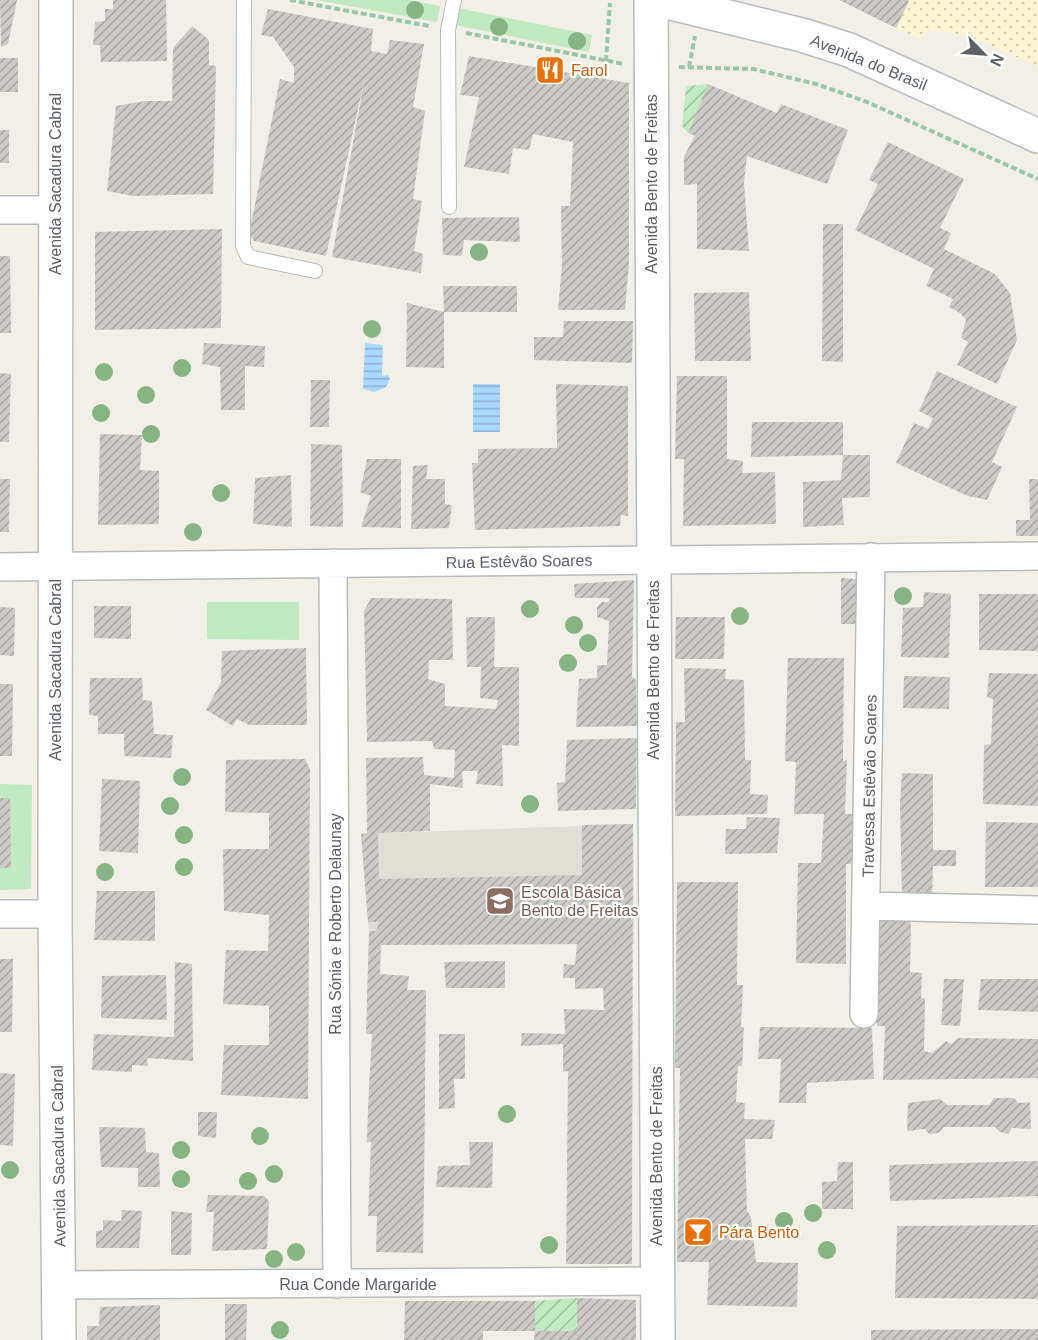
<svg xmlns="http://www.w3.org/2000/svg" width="1038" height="1340" font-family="Arial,sans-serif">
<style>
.education{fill:#e1ded4}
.grass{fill:#c1e9c2}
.sand{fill:url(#sand-dots)}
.garden{fill:url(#garden-furrows)}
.water{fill:url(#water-rules)}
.building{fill:url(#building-hatch)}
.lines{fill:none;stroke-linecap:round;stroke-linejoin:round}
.lane-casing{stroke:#b8bcc0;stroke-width:16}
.street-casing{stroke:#b8bcc0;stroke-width:30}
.secondary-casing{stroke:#b9bdc3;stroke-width:36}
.path{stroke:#98c8a7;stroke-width:4;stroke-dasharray:6 3;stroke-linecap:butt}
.lane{stroke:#fff;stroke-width:14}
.street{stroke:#fff;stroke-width:27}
.secondary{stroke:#fff;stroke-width:33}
.tree{fill:#86b485}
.labels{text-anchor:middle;stroke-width:4.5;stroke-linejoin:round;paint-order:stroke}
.street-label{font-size:16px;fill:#5d6267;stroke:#fff}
.food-label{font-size:16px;fill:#c56008;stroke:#fff;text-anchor:start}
.education-label{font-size:16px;fill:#785e54;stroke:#fff;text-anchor:start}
</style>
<defs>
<pattern id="sand-dots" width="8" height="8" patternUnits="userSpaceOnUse" patternTransform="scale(1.5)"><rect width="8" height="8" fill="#fdf4d5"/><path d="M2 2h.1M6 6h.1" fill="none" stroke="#d0c9b1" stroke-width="1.8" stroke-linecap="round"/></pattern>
<pattern id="garden-furrows" width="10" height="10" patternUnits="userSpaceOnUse" patternTransform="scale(1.5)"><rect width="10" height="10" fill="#c1e9c2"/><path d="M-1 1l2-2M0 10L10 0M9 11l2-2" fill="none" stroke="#a0c0a1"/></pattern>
<pattern id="water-rules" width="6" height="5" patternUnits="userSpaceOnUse" patternTransform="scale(1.5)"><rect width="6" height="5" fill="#a8d7ff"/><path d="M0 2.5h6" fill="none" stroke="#8cb2d2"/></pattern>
<pattern id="building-hatch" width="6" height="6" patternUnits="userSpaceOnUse" patternTransform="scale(1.5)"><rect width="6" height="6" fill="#cccac3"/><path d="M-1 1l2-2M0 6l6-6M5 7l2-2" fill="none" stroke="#a9a7a2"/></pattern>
</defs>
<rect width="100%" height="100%" fill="#f1efe6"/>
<path class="education" d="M633,824L634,944L370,945L361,834Z"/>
<path class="grass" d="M317,0H410L440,6L437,22Z
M458,8L592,35L589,52L455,25Z
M207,602H299V640L207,639Z
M0,784L32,785L31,889L0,890Z"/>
<path class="sand" d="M907,0H1038V67L982,41L953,33L927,30L920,39L896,28L909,1Z"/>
<path class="garden" d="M708,84L688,133L682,126L686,86Z
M577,1298V1331H535V1301Z"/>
<path class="water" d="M365,343L383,345L382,376L388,375L390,379L386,387L374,392L363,389Z
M473,384H500V432H473Z"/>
<path class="building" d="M0,0H17L8,44L1,47Z
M113,0H166L167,61L101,62L100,45H93L95,22L105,21V9H113Z
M839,0H907L909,1L896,28Z
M268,9L373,29L371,51L387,54L390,40L424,44L413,107L425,111L413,199L422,201L414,251L423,254L421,273L332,257L365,77L326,256L254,241L249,234L280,79L294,83V67L273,37L261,35Z
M192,26L209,40V65L216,66L213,194L133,196L107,191L116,106L145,101H172L173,48Z
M469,56L629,83V262L625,310H558L562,265L561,206H570L573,142L533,134L529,150L513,148L509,174L464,167L479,97L460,95Z
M0,58H18V92H0Z
M708,84L777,113L781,104L848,130L827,184L747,156L744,183L749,251L697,249V184L684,185V156L695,136L688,133Z
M0,130H9V163H0Z
M888,142L964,179L940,228L951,233L944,249L995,274L1010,293L1017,340L997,384L957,365L968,342L961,338L966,320L960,313L949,307L953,299L926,286L934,269L855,230L878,184L869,180Z
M519,217L520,242L464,240L462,256L443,255L442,218Z
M823,224H843V362L822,361Z
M222,229L221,328L95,330V232Z
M0,256H10L11,333H0Z
M443,286H517V312H444Z
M749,292L751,361H695L694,293Z
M407,303L444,312V368L406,367Z
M564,321H633L632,363L534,360V337H563Z
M204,343L265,346L264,367L245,366V410H221L220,367L202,364Z
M937,371L1017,407L992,462L1002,467L987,500L968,496L896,463L914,423L928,429L933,418L919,411Z
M0,373L11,374L9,442H0Z
M677,376H727V459L743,461L742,473L775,472L776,524L683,526L684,459H675Z
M311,380H330L329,427H310Z
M556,384L628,386V516L621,515L620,526L475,530L472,463H478V449L557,448Z
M752,422H843V455L751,457Z
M100,434L142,435L140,470L159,471V524L98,525Z
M311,444L342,445L343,527L310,526Z
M843,455H870V497L842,498L844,525L803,527V482L841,480Z
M367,459H401V528L361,527L371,496L360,492Z
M428,465L426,479H445V504L452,505L449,528L411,529L413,466Z
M291,475L292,527L253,524L255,478Z
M0,479H10L9,532H0Z
M1029,479H1038V536H1016V520H1030Z
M841,578L856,579L857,624H841Z
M634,580L632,677L636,680L637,726L576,727L579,679L597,678V665H607L609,621L597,617V607L602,602H609V598H575L574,584Z
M924,592L951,594L949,658L901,657L903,608L923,607Z
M979,594H1038V651L979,650Z
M371,598L452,599L453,660H429L428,679L445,684V706L496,709L498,700L480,698L481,667H467L466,617H495L494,667H519V746L502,745L503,786L476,784L478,771H462L463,788L430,784V831L378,833L379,879L582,875V825L633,824L632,1264H566L568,1071L563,1072V1044L521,1046L522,1033L565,1034L564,1009L604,1010L603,988L575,989V978H563L564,964L575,965L577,944L381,945L380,974L409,976L407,990H426L424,1193L423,1253L376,1252L377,1216H368L371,1141L367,1143L368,1107L372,1034H366L369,931H376L379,922H368L361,834L367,833L366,758L423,757L424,775L454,778L455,750L434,749L432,741L367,742L364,611Z
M94,606H131V639L94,638Z
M0,607L15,608L14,656L0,655Z
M676,617H725L724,659H675Z
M306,648L307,725H249L237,719L233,726L206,710L221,682L222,651Z
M788,658H844L843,761L847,760L845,814H858L855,864H846V964L796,963L798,863H821L824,814H794L796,762L785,761Z
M684,668L726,669L725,679L744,680L745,760H751L750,794L768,795L767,814L675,816L676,722H685Z
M989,673L1038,674V806L983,804L984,745L991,744L993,699L987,697Z
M904,676L950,677L949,709L903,708Z
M90,678H142L143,700L152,701L154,734L173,735L171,758L124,756V734H98V716L89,715Z
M0,684H13L12,756H0Z
M637,738L636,809L558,811L557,783L565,782L567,740Z
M305,759L310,769L308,1099L221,1095L224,1045H269V1006L223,1004L226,950L268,951L269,915L224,911L223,849H269V813L225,812L226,760Z
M902,773L933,774V850H956V866H933L932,899L902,898L900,804Z
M102,779L140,781L138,853L99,851Z
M0,798H10L11,868H0Z
M747,817L780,818L777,853L725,854L726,829H746Z
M986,822L1038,823V887H985Z
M677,882H738L737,985H743L741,1027H744L742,1066H738L736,1102L745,1103L744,1119L775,1120L772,1139H745L747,1211L751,1217L756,1262L798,1263L797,1307L707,1305L709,1262H677L680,1068H675Z
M97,891H155V941L94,940Z
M878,917L911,919L910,972L922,973L921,998H925L924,1051L932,1053L946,1041L951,1044L958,1038L1038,1039V1078L883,1080L885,1026H877Z
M0,959H13L12,1032H0Z
M505,961V988H446L444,962Z
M175,962L192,964L193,1061L147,1058L148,1066L132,1065V1072L92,1070L94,1034L174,1037Z
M166,975L167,1020L101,1018L102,976Z
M944,979H964L960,1026L941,1025Z
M981,979H1038V1012L978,1010Z
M760,1027L872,1028L874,1079L807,1083L806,1103H779L781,1059H758Z
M439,1034H465V1079H454L455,1108L439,1109Z
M0,1073L15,1074L13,1146L0,1145Z
M994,1098H1014L1018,1103L1030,1102L1031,1129L1012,1128L1008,1134L1000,1132L995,1127H944L938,1133L929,1134L925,1129L907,1131L908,1103L940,1099L947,1105H989Z
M198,1112H217L216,1138L198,1136Z
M99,1127L145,1128L146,1152L159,1153L160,1187H138V1168L101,1167Z
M469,1142H493L492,1188L436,1187L438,1166L470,1165Z
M1038,1161V1196L890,1201L889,1165Z
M838,1162H853V1209H822V1182L837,1181Z
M208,1195L264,1196L269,1201L267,1249L212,1251L214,1212H206Z
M122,1210L142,1211L139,1248H96V1231L103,1230V1220L121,1221Z
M171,1211L192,1213L191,1255H171Z
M1038,1225V1299L895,1298L897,1226Z
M577,1298L636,1300V1340H534L535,1331H483V1340H404L405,1301H535V1331H577Z
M225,1304H247L246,1340H225Z
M160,1305V1340H87V1326H99L100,1307Z
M1038,1329V1340H871V1330Z"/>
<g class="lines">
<g class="lane-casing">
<path id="lane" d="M244,0L243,246L248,257L315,271
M449,207L448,30L454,0"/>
</g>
<g class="street-casing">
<path id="street" d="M0,210H54
M333,563L337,1284
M0,567L1038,556
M867,906L1038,910
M0,914H55
M864,1014L871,557
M59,1285L657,1281"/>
</g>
<g class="secondary-casing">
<path id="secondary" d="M56,0L55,914L59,1340
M651,0L658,1340
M659,0L802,35L849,50L1038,136"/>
</g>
<path class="path" d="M290,0L429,26
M466,33L624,64
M606,61L610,3
M679,67L753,69L816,84L867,102L1038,179
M689,67L695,36"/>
<use href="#lane" class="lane"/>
<use href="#street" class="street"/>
<use href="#secondary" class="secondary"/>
</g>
<g class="tree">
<circle cx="415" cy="10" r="9"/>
<circle cx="499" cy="27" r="9"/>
<circle cx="577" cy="41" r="9"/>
<circle cx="479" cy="252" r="9"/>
<circle cx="372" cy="329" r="9"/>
<circle cx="182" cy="368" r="9"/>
<circle cx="104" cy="372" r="9"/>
<circle cx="146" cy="395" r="9"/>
<circle cx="101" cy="413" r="9"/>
<circle cx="151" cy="434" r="9"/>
<circle cx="221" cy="493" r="9"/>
<circle cx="193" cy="532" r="9"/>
<circle cx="903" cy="596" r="9"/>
<circle cx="530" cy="609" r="9"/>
<circle cx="740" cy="616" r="9"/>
<circle cx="574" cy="625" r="9"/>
<circle cx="588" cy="643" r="9"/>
<circle cx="568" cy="663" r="9"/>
<circle cx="182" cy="777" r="9"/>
<circle cx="530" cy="804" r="9"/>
<circle cx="170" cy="806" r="9"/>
<circle cx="184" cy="835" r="9"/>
<circle cx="184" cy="867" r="9"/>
<circle cx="105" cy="872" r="9"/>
<circle cx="507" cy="1114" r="9"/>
<circle cx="260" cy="1136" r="9"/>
<circle cx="181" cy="1150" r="9"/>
<circle cx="10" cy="1170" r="9"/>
<circle cx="274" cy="1174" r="9"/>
<circle cx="181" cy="1179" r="9"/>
<circle cx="248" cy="1181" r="9"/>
<circle cx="813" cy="1213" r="9"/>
<circle cx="784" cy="1221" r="9"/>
<circle cx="549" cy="1245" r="9"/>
<circle cx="827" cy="1250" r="9"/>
<circle cx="296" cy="1252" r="9"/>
<circle cx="274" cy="1259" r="9"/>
<circle cx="280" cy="1330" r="9"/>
</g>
<defs>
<g id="restaurant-square" transform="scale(1.5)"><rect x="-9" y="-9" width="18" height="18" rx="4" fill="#e8710a" stroke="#fff"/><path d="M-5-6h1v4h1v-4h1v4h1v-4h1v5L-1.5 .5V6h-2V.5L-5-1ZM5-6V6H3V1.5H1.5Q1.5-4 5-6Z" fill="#fff"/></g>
<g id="school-square" transform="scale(1.5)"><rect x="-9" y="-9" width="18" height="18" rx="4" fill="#8d6e63" stroke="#fff"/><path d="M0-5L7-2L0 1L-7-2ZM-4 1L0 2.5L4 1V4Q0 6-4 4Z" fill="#fff"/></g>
<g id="bar-square" transform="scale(1.5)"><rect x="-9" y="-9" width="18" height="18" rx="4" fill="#e8710a" stroke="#fff"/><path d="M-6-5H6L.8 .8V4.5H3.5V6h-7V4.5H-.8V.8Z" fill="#fff"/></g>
</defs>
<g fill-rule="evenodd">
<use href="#restaurant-square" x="550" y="70"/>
<use href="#school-square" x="500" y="901"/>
<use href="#bar-square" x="698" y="1232"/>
</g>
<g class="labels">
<g class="street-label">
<text transform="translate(869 62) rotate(22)" y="6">Avenida do Brasil</text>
<text transform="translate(55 184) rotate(-90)" y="6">Avenida Sacadura Cabral</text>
<text transform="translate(651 184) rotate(-90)" y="6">Avenida Bento de Freitas</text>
<text transform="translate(519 561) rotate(-1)" y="6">Rua Estêvão Soares</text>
<text transform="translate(55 670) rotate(-90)" y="6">Avenida Sacadura Cabral</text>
<text transform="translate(653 670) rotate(-90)" y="6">Avenida Bento de Freitas</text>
<text transform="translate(869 786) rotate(-89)" y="6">Travessa Estêvão Soares</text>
<text transform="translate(335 924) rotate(-90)" y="6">Rua Sónia e Roberto Delaunay</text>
<text transform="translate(58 1156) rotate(-91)" y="6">Avenida Sacadura Cabral</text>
<text transform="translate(656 1156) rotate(-90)" y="6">Avenida Bento de Freitas</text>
<text x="358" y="1290">Rua Conde Margaride</text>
</g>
<g class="food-label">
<text x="571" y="76">Farol</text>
<text x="719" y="1238">Pára Bento</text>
</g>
<g class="education-label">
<text x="521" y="898">Escola Básica<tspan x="521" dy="18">Bento de Freitas</tspan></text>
</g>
</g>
<g transform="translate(984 54) rotate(115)" stroke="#ffffff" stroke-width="4.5" paint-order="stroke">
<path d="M0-4.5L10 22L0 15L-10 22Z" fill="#5d6267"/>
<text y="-9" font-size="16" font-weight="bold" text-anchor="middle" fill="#5d6267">N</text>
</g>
</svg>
